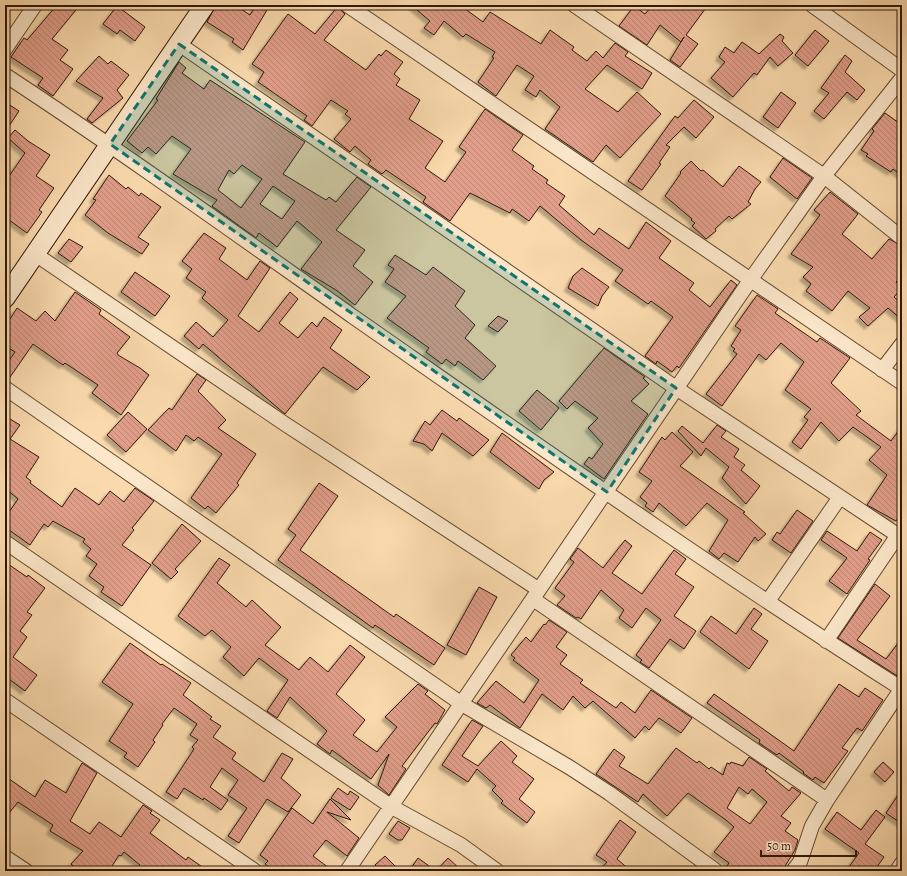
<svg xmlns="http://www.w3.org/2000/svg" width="907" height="876" font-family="Alegreya,serif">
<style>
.building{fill:url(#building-back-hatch);stroke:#2f1807;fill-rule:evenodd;filter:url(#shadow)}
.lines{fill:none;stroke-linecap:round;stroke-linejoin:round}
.street-casing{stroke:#624830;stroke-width:16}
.secondary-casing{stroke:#2f1807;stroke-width:21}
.street{stroke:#fce7ca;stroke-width:14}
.secondary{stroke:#fce7ca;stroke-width:19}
.marked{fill:#0f766e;fill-opacity:0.2;stroke:#0f766e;stroke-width:3;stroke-dasharray:8 5;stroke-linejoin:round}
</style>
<defs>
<pattern id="building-back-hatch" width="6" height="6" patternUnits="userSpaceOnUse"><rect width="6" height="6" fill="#e19e8a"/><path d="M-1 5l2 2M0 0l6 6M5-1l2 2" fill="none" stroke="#c18776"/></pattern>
<filter id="shadow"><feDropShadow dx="-3.5" dy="3.5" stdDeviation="1" flood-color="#0004"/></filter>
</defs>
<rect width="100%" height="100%" fill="#fadaad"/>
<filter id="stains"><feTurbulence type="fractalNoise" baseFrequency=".005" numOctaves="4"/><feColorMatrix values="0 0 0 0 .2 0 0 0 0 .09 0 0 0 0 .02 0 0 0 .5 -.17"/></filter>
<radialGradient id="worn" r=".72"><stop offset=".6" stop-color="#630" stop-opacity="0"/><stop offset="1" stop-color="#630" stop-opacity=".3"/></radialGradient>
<path class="building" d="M57,5H80L52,39L68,50L60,60L73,69L53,96L38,85L43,78L11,57L24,38L27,40Z
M216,5H235L250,15L256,5H270L243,50L232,42L234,39L207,22Z
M339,5L340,9L345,14L324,40L366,70L379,54L381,56L386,50L403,62L394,74L400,79L396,85L420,100L409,119L443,141L425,168L445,182L466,152L459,147L485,109L523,135L512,150L534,166L532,169L548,180L546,183L565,196L559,205L594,235L599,228L629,249L646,222L671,241L659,258L694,283L689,290L710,307L731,280L737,285L679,368L677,366L672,372L657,361L656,364L645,356L673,317L651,301L648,304L615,281L623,270L581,240L540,206L529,221L512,209L510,213L470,193L450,221L423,202L426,197L386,170L382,174L368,164L371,160L355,146L350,152L334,139L351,119L345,114L348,111L331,100L312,126L304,120L307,116L258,82L264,72L252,64L288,14L315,34Z
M411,5H449L455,9L460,5L483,22L490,12L541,44L550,30L574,47L572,50L587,61L596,51L603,58L615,43L628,52L625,56L652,73L642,89L607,65L585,89L618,112L637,92L661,114L620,158L606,145L593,162L545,129L560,107L540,90L536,97L525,90L534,76L517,65L496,96L478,82L494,58L492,57L495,52L466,34L463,37L444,21L434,35L424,28L430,21Z
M653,5H708L686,35L698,44L680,67L670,60L684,37L681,42L660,25L647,45L619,26L634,6L645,14Z
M117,6L145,27L135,41L120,30L117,34L103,24Z
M815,30L829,41L808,66L795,55Z
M780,34L784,37L782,41L793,53L778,66L770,57L757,75L754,73L733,97L711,78L725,62L719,57L725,47L734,53L742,42L759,54Z
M845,55L852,61L845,72L865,90L857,100L847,92L824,119L814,111L829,93L821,88Z
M99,56L108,64L111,61L129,75L117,90L123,98L92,123L87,119L103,98L76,81Z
M179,62L186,68L182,73L204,89L210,80L305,142L283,174L326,200L329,197L336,202L357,177L371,187L336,230L365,250L353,266L373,282L355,305L336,290L301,269L322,242L297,221L277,247L259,233L256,238L212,206L217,200L173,174L191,149L172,136L156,154L148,147L142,153L127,141L158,100L156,99ZM242,165L262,179L241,208L218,190L229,170L234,174ZM273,186L295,201L282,219L260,204Z
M781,92L796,103L778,128L763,117Z
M694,100L714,117L696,138L684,127L666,145L670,147L659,163L661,164L642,190L628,181L675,116L678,118Z
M5,102L19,111L5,132Z
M885,113L902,125V176L893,169L891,172L866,156L868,154L861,150L874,131L872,129Z
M15,130L28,141L50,155L36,176L54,188L39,210L42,212L27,233L5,217V182L25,153L8,138Z
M783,158L812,178L797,199L770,177Z
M691,161L701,171L703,170L723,187L739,166L761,182L755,189L748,202L751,204L732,219L729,216L715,229L716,231L706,239L692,226L695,223L691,220L692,219L665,196L681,173L680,172Z
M109,175L126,189L128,187L139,196L141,193L161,207L138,237L149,244L142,254L108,233L85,215L96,200L93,199Z
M830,192L858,214L842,234L872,259L889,239L902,246V275L896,282L902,288L894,297L902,304V320L888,308L868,326L859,317L870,308L848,291L832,311L806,291L811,284L803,277L813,267L791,254L820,215L814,210Z
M204,233L226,248L219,259L247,280L260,261L270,268L238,316L259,332L290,292L298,299L279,323L298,338L312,322L317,327L324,317L342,330L330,348L370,377L357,390L323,367L285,414L203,344L199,349L184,336L196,322L213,337L228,320L202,298L206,292L186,278L192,269L182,261Z
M69,239L83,247L71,262L58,253Z
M395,255L426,275L433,267L465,291L455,306L475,325L465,338L496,366L483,380L458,361L455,366L446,359L442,364L426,352L429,348L387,318L406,296L385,282L394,269L388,265Z
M582,268L609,287L602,296L598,306L568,288L573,276Z
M135,272L170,296L155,316L121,292Z
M75,292L101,310L99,314L130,337L117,353L118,355L140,368L149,375L121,415L92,393L98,385L65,363L63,365L33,344L8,380H5V366L15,352L5,346V327L17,308L36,321L45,311L55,321Z
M757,295L778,309L775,313L817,342L820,338L850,358L831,383L861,411L856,415L891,441L902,426V512L896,521L867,505L887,475L869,460L881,447L853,427L839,441L821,422L801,449L792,442L808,420L804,417L811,409L785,390L804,362L781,343L766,360L759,354L722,406L706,394L737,354L733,351L735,349L731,346L741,330L735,326Z
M498,316L508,321L498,332L488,326Z
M604,348L645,377L643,378L649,384L631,401L648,414L604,479L584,464L589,457L592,459L603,444L588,428L598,418L575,401L567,409L559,401Z
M197,374L206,380L198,391L226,420L218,428L256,454L237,483L239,485L216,513L208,506L205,509L191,498L222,454L198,437L194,441L186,435L176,451L148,430L169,408L172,410Z
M537,390L559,408L541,430L519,411Z
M442,410L457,421L459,418L489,440L473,456L442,433L432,451L424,444L413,441L425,421L430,425Z
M128,412L147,429L126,452L107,435Z
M5,416L20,425L10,439L39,457L26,477L31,481L30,483L62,507L75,488L99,505L110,491L124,502L135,488L154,501L132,528L134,530L122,545L151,565L122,606L101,592L104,587L89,576L97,564L86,556L91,549L83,542L85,539L53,521L48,527L44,524L30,545L5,527V518L18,499L5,488Z
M717,425L726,431L721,437L739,449L734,457L745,465L741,470L760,486L746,504L722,478L729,467L706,448L701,456L678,431L682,426L703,443Z
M672,432L693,452L680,466L745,512L743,513L766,534L758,541L755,537L738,562L724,553L719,559L709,551L728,520L707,503L686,526L659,503L653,512L645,506L647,503L640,497L652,481L639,472L662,437L665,440Z
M502,433L554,472L544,480L539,489L490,452Z
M319,483L338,496L300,550L394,617L396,614L445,648L434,665L375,625L373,628L278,560L296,535L288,529Z
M797,510L813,521L791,553L772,540L777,532L780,534Z
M182,524L201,541L175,569L178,572L171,579L152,563Z
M827,531L857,551L870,532L882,540L868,559L870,560L847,594L829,581L847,558L821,540Z
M625,540L632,546L612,573L642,594L674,550L686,559L675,574L694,587L674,616L696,631L684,649L670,639L649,668L640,662L642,660L636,655L661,620L646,608L632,628L619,618L624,610L601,590L581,619L578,617L576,618L557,605L565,596L555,588L574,562L570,559L578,548L603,568Z
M219,558L230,565L217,583L246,607L252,600L281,627L265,645L299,670L310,657L328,672L350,645L365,657L336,694L365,720L353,735L377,752L397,727L385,717L418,684L428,691L425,694L445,710L437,724L435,723L402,766L406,769L389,795L378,785L389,754L371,779L332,750L330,754L317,744L327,731L290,697L277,718L267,711L288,680L259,658L244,676L223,657L231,647L212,630L205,636L178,616Z
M5,562L27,577L28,575L45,588L27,612L32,615L20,631L27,637L13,657L37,675L25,691L5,676Z
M875,584L890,596L857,640L886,659L902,638V679L838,638Z
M479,587L497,597L466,655L447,645Z
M754,608L762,614L751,629L768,641L749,669L700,632L711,616L736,634Z
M549,620L567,632L556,647L567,655L560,664L583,680L580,683L616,708L621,702L635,713L651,690L692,718L681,733L659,718L649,730L645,726L635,738L593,701L585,708L573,696L563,710L542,694L520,728L490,705L486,708L479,704L477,703L496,681L524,703L539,680L513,660L515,658L511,655L526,637L531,642L544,624L545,625Z
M130,643L161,665L162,664L191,683L183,695L212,717L210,719L221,726L213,737L236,753L232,759L264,782L282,753L293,759L281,778L301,795L288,812L267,799L239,843L228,836L247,808L228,795L238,780L222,768L210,787L228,800L221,810L204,798L203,800L184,788L177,799L166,792L194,749L192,747L198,740L190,735L197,724L174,708L162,724L163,725L153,740L155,742L138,767L124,757L127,753L109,741L133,704L102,682Z
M839,684L859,697L865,688L883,700L862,731L857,728L842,748L848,751L824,783L815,777L813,780L803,773L804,772L779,753L777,755L759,743L760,740L707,703L714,694L794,751Z
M472,720L483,726L462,756L478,766L501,741L517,756L512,762L534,779L519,799L535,812L527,823L501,803L503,801L492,790L496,786L477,769L468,782L442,765Z
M676,748L697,763L699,761L709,769L711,767L723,775L727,763L730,764L731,762L743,766L749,757L767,769L765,771L789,791L792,787L801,793L781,816L791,823L785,831L798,840L795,850L782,871H724L729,863L714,852L734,827L726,820L688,793L667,816L643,794L638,802L596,774L614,749L625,757L619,766L648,784ZM739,787L748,794L752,789L767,802L750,824L727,808Z
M883,762L894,772L885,782L874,772Z
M82,763L97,773L70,821L90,834L99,822L121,837L143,805L152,811L150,813L160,820L150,833L186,860L188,857L208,871H135L140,865L124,852L121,856L119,855L109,871H78L71,864L83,851L50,831L53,825L18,802L5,818V776L35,797L45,780L66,793Z
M338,788L348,795L350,791L359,797L350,810L331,798Z
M902,789V824L886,813Z
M330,799L351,820L327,812L359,838L347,856L326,840L313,856L333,871H274L265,864L268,861L260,855L292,808L313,824Z
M876,810L885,817L865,844L884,857L874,871H846L859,853L825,829L837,812L861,830Z
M620,820L636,832L617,859L631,871H599L607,862L596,855Z
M398,821L410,828L402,840H398L389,834Z
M385,856L400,871H381L375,865Z
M418,858L436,871L448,858L462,871H409Z"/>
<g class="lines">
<g class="street-casing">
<path id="street" d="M347,5L902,383
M574,5L824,176L902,238
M812,5L902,70
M179,44L676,388L902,538
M5,49L35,5
M5,75C124,153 239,236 355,318C536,444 716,571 902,689
M35,254L285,424L538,589
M882,370L902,344
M5,388L462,704L569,767L609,793L716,871
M5,542L392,807L461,845L497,871
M533,599L827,800
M768,601L840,497
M826,641L898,535
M5,700L255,871
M5,857L26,871
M347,871L751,279L824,176L902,78
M793,871L800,862L812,826L827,800L902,688
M897,871L902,863"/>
</g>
<g class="secondary-casing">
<path id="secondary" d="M5,298L205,5"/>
</g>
<use href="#street" class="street"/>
<use href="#secondary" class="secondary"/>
</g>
<path class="marked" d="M179,44L676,388L607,492L110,144Z"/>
<rect width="907" height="876" fill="none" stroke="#fadaad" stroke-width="20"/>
<rect x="6" y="6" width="895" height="864" fill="none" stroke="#2f1807" stroke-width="2"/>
<rect x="10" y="10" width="887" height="856" fill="none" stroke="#2f1807"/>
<path d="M761 850v6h95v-6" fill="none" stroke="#2f1807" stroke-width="2"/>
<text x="767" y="850" font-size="12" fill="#2f1807" stroke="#fce7ca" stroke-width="3" paint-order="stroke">50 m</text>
<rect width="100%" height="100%" filter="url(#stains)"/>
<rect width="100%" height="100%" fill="url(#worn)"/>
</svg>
